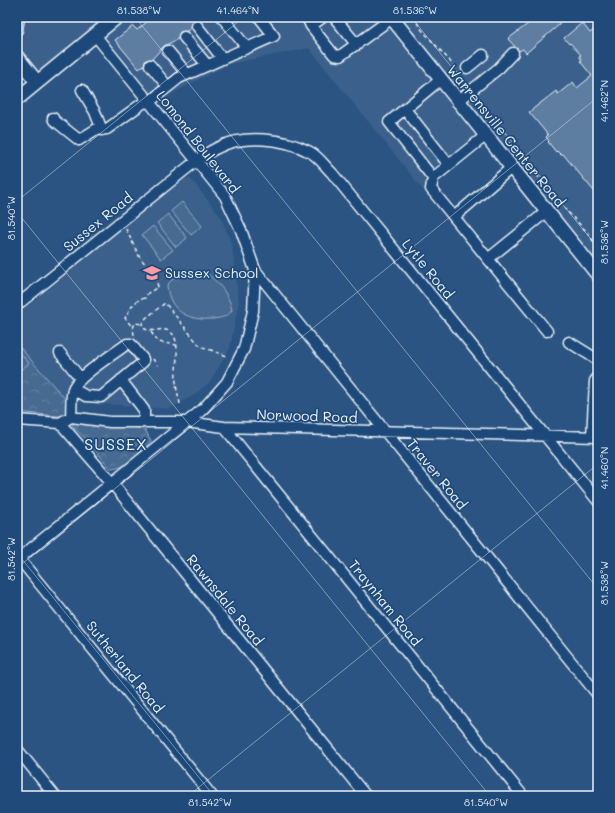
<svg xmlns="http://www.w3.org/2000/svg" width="615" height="813" font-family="Mali,sans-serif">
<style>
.built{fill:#3a608b}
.forest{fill:url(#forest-crowns);stroke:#98aec6}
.garden{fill:#476b93;stroke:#98aec6}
.building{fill:#5d7da1;stroke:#e8f1f8}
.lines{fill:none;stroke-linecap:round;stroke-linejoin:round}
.minor-casing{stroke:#e8f1f8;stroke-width:13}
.major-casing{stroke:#e8f1f8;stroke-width:16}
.path{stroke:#e8f1f8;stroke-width:1.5;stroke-dasharray:4 3;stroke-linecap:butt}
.minor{stroke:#1f4a7a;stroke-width:10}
.major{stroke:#1f4a7a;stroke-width:13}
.ticks{fill:none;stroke:#e8f1f8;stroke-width:1;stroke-opacity:0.45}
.labels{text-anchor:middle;stroke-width:3.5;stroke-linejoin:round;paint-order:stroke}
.street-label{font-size:14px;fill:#e8f1f8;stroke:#1f4a7a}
.poi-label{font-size:14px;fill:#e8f1f8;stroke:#1f4a7a;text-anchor:start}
.quarter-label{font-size:16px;letter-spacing:1px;fill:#e8f1f8;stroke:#1f4a7a}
.neatline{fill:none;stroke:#e8f1f8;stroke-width:1.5}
.ticks-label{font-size:10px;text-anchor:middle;fill:#e8f1f8}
</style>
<defs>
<pattern id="forest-crowns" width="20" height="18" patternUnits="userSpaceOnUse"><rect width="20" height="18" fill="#476b93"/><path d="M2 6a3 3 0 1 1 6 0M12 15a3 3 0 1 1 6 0" fill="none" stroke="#6281a3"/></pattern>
</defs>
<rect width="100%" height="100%" fill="#2b5482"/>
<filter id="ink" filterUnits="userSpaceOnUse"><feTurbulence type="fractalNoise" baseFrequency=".025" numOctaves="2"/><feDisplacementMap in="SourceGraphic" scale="8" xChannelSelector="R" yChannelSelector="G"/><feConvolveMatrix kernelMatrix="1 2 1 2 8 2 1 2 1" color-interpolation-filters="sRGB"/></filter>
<g filter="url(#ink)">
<path class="built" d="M17,17H598V275L487,139L423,190L309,48L229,64L165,97L153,106L95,36L37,82L17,57Z
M184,178L191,179L221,217L232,245L239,302L230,348L210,382L194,395L169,409L67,401L17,344V315Z"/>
<path class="forest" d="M17,344L67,401L66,414L59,416L17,412Z
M74,422L87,425L140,428L146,431L151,441C141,454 128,468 111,469L86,439L72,426Z"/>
<path class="garden" d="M182,202L202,226L191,235L171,211Z
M168,214L187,238L176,247L157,223Z
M153,226L173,250L161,259L142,235Z
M204,271C217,281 229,293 232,310C228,317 221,318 213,319C189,321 169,312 167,285L173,279Z
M17,349L29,363L17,373Z"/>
<path class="building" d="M153,17H204L200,20L193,21L191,28L187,31L180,32L178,39L164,46L152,59L146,60L144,65L139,69L115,40L133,26L137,30Z
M537,17H554L560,24L526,53L523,49L519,51L508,39Z
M582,23L590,33L598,26V196L563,154L561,155L557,151L556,152L548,142L549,141L546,137L548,135L529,112L556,91L558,94L573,82L577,88L592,76L580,61L582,60L579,56L581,55L570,43L569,44L564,38Z"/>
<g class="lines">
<g class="minor-casing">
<path id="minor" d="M222,17L247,48
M307,17L311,26L334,55L340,56L392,18
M334,17L357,45
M197,26L222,58
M311,26L323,17
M17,30L19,17
M184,37L207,65
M168,51L187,74
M150,65L168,87
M467,68L483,55
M82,90L95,112L102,130
M457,102L499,68L513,53
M405,109L449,165
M53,118L54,120L79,140L95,130L107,129L143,103L149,102L179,78L274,36L259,17
M485,136L433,178L431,189L547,331
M433,178L389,122L440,80
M454,217L511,168
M488,259L546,212
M255,270L598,695
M17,305L186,169C196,161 206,153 217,148C243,134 284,138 310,152C318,156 325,166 332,173L598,501
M569,342L598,360
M60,353L81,379
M121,380L144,410V422
M71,417C72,408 70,395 74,387C80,375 115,353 127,344H131L143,359V362L101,397L86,396L73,389
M17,420L60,423L71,417L110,422H186L224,427L598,437
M60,423L112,483L366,796
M224,427L523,796
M592,437L595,381L598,377
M17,556L212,796
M17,560L203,409L227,382L244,349L253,311L255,270L241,230L225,196L95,35
M17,749L55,796"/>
</g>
<g class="major-casing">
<path id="major" d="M391,17L598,275
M17,57L37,82
M17,99L117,17"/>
</g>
<path class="path" d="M413,17L422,30L450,61L463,85
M475,99L502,128L511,144L565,209L589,234L598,250
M126,229L139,256L156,278L158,287L148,293L145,298C134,300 130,309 125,318L133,328
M151,332L158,342L176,345
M134,335L133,328L135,323L142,324
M153,359L158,366
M180,404C179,397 176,390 176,382C174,370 183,338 169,331C161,327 153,333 145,329L142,324L146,318L165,303L200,346L227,356"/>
<use href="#minor" class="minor"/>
<use href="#major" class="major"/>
</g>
</g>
<path class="ticks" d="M135,17L598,589M411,17L598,248M17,201L244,17M17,212L490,796M17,553L214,796M17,568L598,97M188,796L598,464"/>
<defs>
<g id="school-bare" transform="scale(1.38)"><path d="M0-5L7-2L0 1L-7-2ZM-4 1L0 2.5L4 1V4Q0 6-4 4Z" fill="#ff9aa2" stroke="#1f4a7a" stroke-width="2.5" paint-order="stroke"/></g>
</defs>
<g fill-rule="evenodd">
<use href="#school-bare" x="152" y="273"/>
</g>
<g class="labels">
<g class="street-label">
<text transform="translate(506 136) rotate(51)" y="5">Warrensville Center Road</text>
<text transform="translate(198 142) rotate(52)" y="5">Lomond Boulevard</text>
<text transform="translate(98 222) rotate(-39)" y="5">Sussex Road</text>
<text transform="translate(428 269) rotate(51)" y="5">Lytle Road</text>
<text transform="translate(307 416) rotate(2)" y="5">Norwood Road</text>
<text transform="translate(437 474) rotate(51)" y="5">Traver Road</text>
<text transform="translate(225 600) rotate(51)" y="5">Rawnsdale Road</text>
<text transform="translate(385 603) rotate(51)" y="5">Traynham Road</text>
<text transform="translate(125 667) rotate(51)" y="5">Sutherland Road</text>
</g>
<g class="poi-label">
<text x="165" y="278">Sussex School</text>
</g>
<g class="quarter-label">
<text x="116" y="450">SUSSEX</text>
</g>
</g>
<rect width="615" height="813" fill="none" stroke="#1f4a7a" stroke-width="44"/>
<rect x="22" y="22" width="571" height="769" class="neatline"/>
<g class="ticks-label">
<text x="139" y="14">81.538°W</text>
<text x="238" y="14">41.464°N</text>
<text x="415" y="14">81.536°W</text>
<text transform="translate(604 101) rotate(-90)" y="4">41.462°N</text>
<text transform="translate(11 218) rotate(-90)" y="4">81.540°W</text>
<text transform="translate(604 242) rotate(-90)" y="4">81.536°W</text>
<text transform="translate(604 468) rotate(-90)" y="4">41.460°N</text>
<text transform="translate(11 559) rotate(-90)" y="4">81.542°W</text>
<text transform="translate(604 583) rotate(-90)" y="4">81.538°W</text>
<text x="210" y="806">81.542°W</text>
<text x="486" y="806">81.540°W</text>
</g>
</svg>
